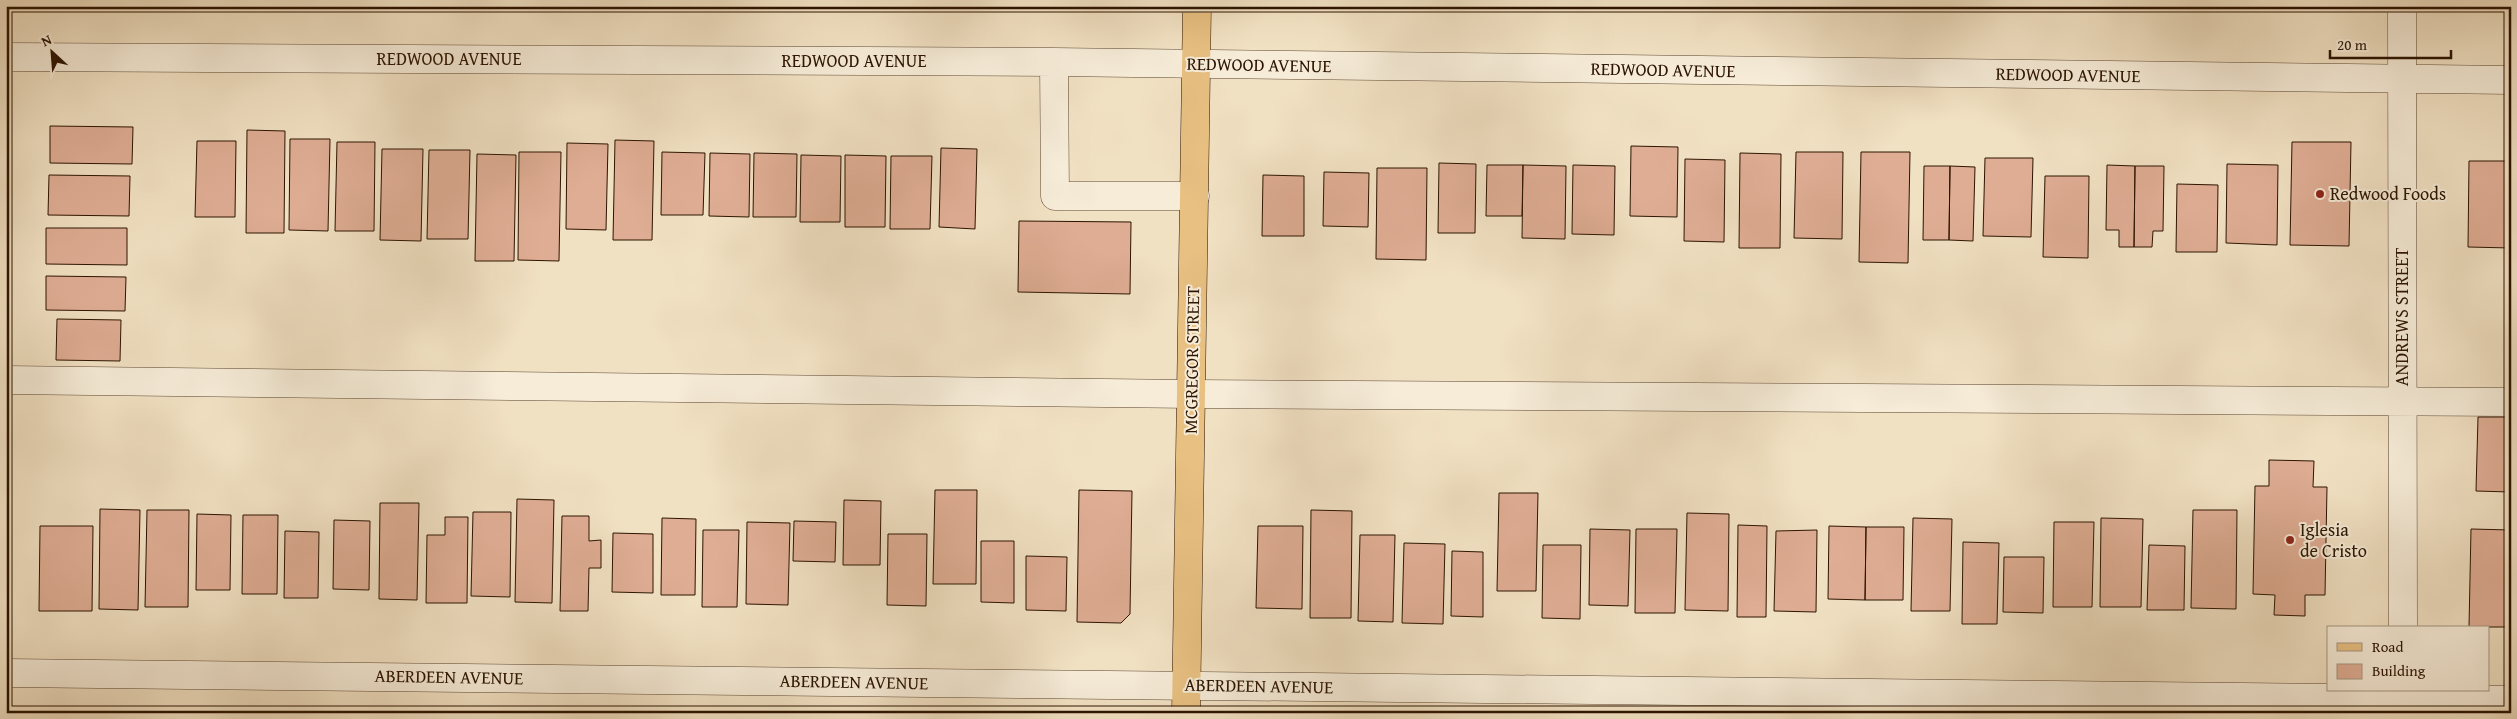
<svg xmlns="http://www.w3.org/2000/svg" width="2517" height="719" font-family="'Gentium Book Plus',serif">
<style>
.building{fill:#dfad94;stroke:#2c1400}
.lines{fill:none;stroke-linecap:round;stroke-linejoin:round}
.minor-casing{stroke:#5d4731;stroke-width:29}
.major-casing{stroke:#2c1400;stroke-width:29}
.minor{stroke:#f6ecd8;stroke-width:28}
.major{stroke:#e8c082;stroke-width:28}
.poi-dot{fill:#8f2418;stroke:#f6ecd8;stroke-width:2}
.labels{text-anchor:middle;stroke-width:4;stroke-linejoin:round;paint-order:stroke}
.street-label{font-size:18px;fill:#2c1400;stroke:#f6ecd8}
.poi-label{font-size:18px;fill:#2c1400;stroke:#f6ecd8;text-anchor:start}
</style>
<rect width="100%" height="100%" fill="#f1e1c3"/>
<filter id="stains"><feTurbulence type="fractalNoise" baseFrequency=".004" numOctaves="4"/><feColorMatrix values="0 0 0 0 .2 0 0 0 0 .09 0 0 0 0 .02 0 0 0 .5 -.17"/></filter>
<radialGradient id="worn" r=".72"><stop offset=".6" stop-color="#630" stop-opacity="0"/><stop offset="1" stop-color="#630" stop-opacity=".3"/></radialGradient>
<path class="building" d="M50,126L133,127L132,164L50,163Z
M247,130L285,131L284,233H246Z
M290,139H330L328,231L289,230Z
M615,140L654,141L652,240H613Z
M197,141H236L235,217H195Z
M337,142H375L374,231H335Z
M2292,142H2351L2349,246L2290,245Z
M567,143L608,144L606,230L566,229Z
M1631,146L1678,147L1677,217L1630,216Z
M941,148L977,149L975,229L939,227Z
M382,149H423L421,241L380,240Z
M429,150H470L468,239H427Z
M519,152H561L559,261L518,260Z
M662,152L705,153L703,215H661Z
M1796,152H1843L1842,239L1794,238Z
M1861,152H1910L1908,263L1859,262Z
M710,153L750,154L749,217L709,216Z
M754,153L797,154L796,217H753Z
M1740,153L1781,154L1780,248H1739Z
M477,154L516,155L514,261H475Z
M801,155L841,156L840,222H800Z
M845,155L886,156L885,227H845Z
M891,156H932L930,229H890Z
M1985,158H2033L2031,237L1983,236Z
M1685,159L1725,160L1724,242L1684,241Z
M2469,161H2511V248L2468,247Z
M1439,163L1476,164L1475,233H1438Z
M2227,164L2278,165L2277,245L2226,243Z
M1487,165H1523L1522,216H1486Z
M1523,165L1566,166L1565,239L1522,238Z
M1573,165L1615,166L1614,235L1572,234Z
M2107,165L2135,166L2134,247H2119V230H2106Z
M1924,166H1950L1949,240H1923Z
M1950,166L1975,167L1973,241L1949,240Z
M2135,166H2164L2163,231H2153L2152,247H2134Z
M1377,168H1427L1426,260L1376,259Z
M1324,172L1369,173L1368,227L1323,226Z
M49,175L130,176L129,216L48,215Z
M1263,175L1304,176V236H1262Z
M2045,176H2089L2088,258L2043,257Z
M2177,184L2218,185L2217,252H2176Z
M1019,221L1131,222L1130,294L1018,292Z
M46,228H127V265L46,264Z
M46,276L126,277L125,311L46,310Z
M57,319L121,320L120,361L56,360Z
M2478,417H2511V492L2476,491Z
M2269,460L2314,461L2313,487H2327L2325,595H2305V616L2274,615L2275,595L2253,594L2255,486H2269Z
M935,490H977L976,584H933Z
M1079,490L1132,491L1130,614L1121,623L1077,622Z
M1499,493H1538L1536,591H1497Z
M517,499L554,500L552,603L515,602Z
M844,500L881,501L880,565H843Z
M380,503H419L417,600L379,599Z
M100,509L140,510L138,610L99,609Z
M147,510H189L188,607H145Z
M1311,510L1352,511L1351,618H1310Z
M2193,510H2237L2236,609L2191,608Z
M473,512H511L510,597L471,596Z
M1687,513L1729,514L1728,611L1685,610Z
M197,514L231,515L230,590H196Z
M243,515H278L277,594H242Z
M562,516H589V541L601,540V568H589L588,611H560Z
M445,517H468L467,603H426L427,535H445Z
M662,518L696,519L695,595H661Z
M1913,518L1952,519L1950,611H1911Z
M2101,518L2143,519L2141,607H2100Z
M334,520L370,521L369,590L333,589Z
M794,521L836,522L835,562L793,561Z
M747,522L790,523L788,605L746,604Z
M2054,522H2094L2092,607H2053Z
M1738,525L1767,526L1766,617H1737Z
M40,526H93L92,611H39Z
M1258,526H1303L1302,609L1256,608Z
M1829,526L1866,527L1865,600L1828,599Z
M1866,527H1904L1903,600H1865Z
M1590,529L1630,530L1628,606L1589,605Z
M1636,529H1677L1675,613H1635Z
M2471,529L2511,530V627H2469Z
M703,530H739L737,607H702Z
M1817,530L1816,612L1774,611L1776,531Z
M285,531L319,532L318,598H284Z
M613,533L653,534V593L612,592Z
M888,534H927L926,606L887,605Z
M1360,535H1395L1393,622L1358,621Z
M981,541H1014V603L981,602Z
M1963,542L1999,543L1997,624H1962Z
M1404,543L1445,544L1443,624L1402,623Z
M1543,545H1581L1580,619L1542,618Z
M2149,545L2185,546L2184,610H2147Z
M1452,551L1483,552V617L1451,616Z
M1026,556L1067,557L1066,611L1026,610Z
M2004,557H2044L2043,613L2003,612Z"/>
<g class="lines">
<g class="minor-casing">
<path id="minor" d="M2402,6L2403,628
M6,57L1054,62L2511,80
M1054,62L1055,196H1195
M6,380L1192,394L2511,402
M6,673L2511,700"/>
</g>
<g class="major-casing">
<path id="major" d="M1186,713L1197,6"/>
</g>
<use href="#minor" class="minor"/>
<use href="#major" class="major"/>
</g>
<g class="poi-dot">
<circle cx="2320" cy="194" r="5"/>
<circle cx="2290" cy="540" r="5"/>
</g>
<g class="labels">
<g class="street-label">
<text x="449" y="65">REDWOOD AVENUE</text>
<text x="854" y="67">REDWOOD AVENUE</text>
<text transform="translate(1259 65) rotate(1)" y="6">REDWOOD AVENUE</text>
<text transform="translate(1663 70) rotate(1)" y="6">REDWOOD AVENUE</text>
<text transform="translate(2068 75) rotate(1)" y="6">REDWOOD AVENUE</text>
<text transform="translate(2402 317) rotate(-90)" y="6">ANDREWS STREET</text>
<text transform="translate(1192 360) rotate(-89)" y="6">MCGREGOR STREET</text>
<text transform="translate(449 677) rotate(1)" y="6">ABERDEEN AVENUE</text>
<text transform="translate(854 682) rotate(1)" y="6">ABERDEEN AVENUE</text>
<text transform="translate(1259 686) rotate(1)" y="6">ABERDEEN AVENUE</text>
</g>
<g class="poi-label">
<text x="2330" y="200">Redwood Foods</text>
<text x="2300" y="536">Iglesia<tspan x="2300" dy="21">de Cristo</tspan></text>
</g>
</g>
<rect width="2517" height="719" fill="none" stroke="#f1e1c3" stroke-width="25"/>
<rect x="8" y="8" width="2502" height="704" fill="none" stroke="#2c1400" stroke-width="2.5"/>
<rect x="12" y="12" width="2492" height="694" fill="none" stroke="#2c1400"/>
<rect x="2327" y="626" width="162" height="65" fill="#f6ecd8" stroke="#a59682"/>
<rect x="2337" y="643" width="25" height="8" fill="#e8c082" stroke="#a59682"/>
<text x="2372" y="652" font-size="15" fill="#2c1400">Road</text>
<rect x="2337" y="664" width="25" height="15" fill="#dfad94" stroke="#a59682"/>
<text x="2372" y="676" font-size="15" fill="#2c1400">Building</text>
<g transform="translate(52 52) rotate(334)" stroke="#f6ecd8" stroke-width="4" paint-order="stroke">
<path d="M0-4L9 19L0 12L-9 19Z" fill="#2c1400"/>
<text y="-8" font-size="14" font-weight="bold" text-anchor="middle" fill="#2c1400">N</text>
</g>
<path d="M2330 50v8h121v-8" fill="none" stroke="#2c1400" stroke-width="2.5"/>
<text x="2337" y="50" font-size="15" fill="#2c1400" stroke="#f6ecd8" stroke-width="4" paint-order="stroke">20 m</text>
<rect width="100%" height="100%" filter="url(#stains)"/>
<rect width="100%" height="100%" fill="url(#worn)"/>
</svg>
